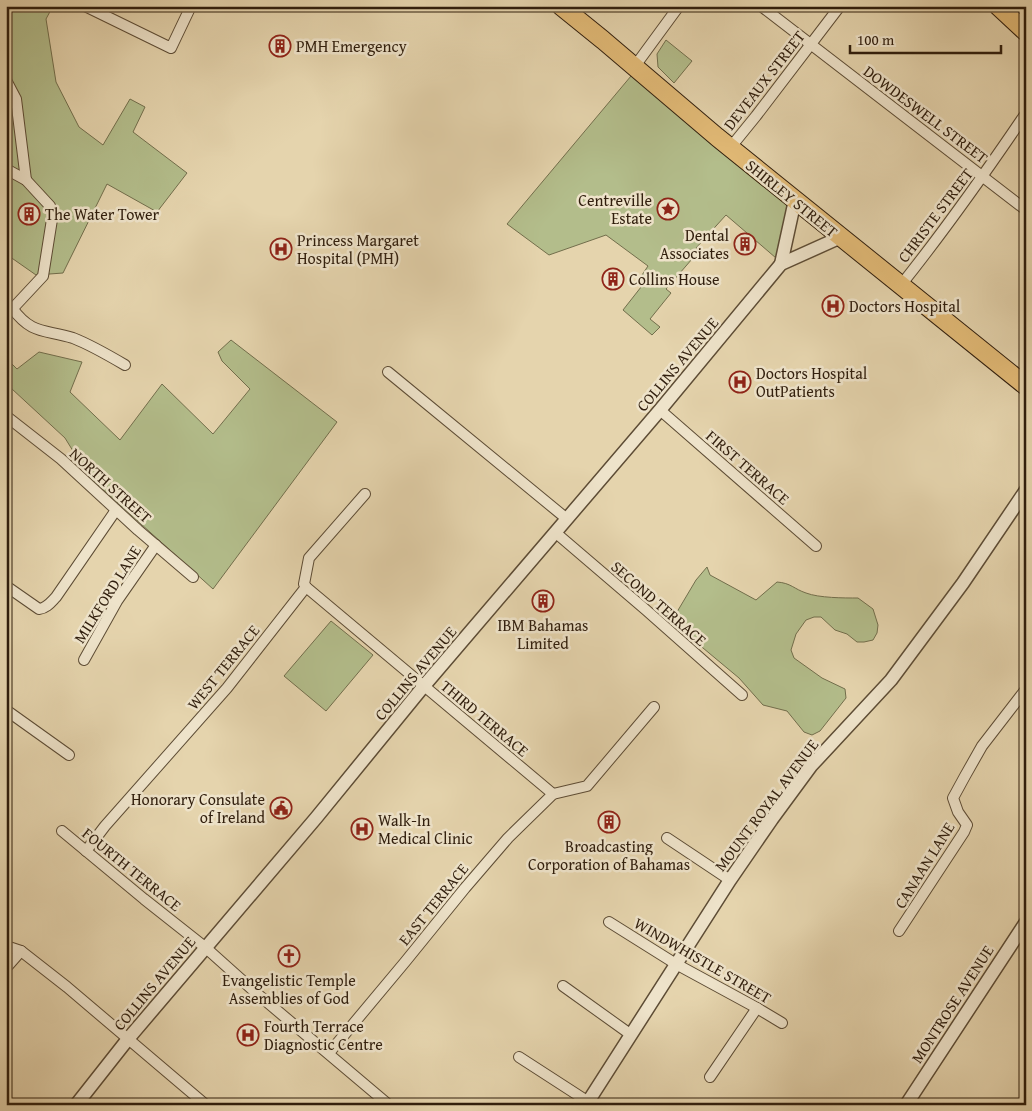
<svg xmlns="http://www.w3.org/2000/svg" width="1032" height="1111" font-family="'Gentium Book Plus',serif">
<rect width="100%" height="100%" fill="#e5d4ad"/>
<filter id="stains"><feTurbulence type="fractalNoise" baseFrequency=".004" numOctaves="4"/><feColorMatrix values="0 0 0 0 .2 0 0 0 0 .09 0 0 0 0 .02 0 0 0 .5 -.17"/></filter>
<radialGradient id="worn" r=".72"><stop offset=".6" stop-color="#630" stop-opacity="0"/><stop offset="1" stop-color="#630" stop-opacity=".3"/></radialGradient>
<g fill="#b3bd8b" stroke="#726e4c">
<polygon points="6,6 53,6 46,19 56,82 79,127 103,145 130,99 145,107 133,132 187,173 157,212 107,184 63,273 36,275 6,254"/>
<polygon points="666,40 692,61 674,83 658,67 657,54"/>
<polygon points="631,76 790,202 776,258 726,215 696,248 699,251 666,289 671,293 650,319 660,327 652,335 623,310 645,282 640,278 648,266 606,235 549,255 507,224"/>
<polygon points="231,340 337,422 213,589 89,477 65,438 12,389 6,380 6,358 17,369 39,352 82,362 70,392 120,440 162,384 213,434 250,389 222,361 218,352"/>
<path d="M707 567 710 575 756 600 777 582C791 583 794 589 806 593 819 598 844 598 858 598L873 609 878 625 877 633 873 640 864 642H857L847 634 835 630 821 617H814L806 620 796 634 791 650 794 658 822 678 845 689 846 698 820 731 812 735 804 732 787 711 763 705 739 678 685 633 674 617 696 580Z"/>
<polygon points="331,621 373,655 326,711 284,676"/>
</g>
<g fill="none" stroke-linecap="round" stroke-linejoin="round">
<g stroke="#5d4c35" stroke-width="12">
<g id="minor">
<polyline points="85,6 171,48 191,6"/>
<polyline points="761,6 1026,210"/>
<polyline points="635,66 679,6"/>
<polyline points="6,80 16,99 26,180"/>
<polyline points="730,148 756,116 840,6"/>
<polyline points="6,169 26,180 50,206 53,213 43,276 15,306 6,310"/>
<path d="M901 285C945 230 986 172 1026 113"/>
<path d="M12 308C32 335 44 329 73 338 91 345 108 355 125 365"/>
<polyline points="388,372 567,519"/>
<polyline points="660,410 816,546"/>
<polyline points="6,416 61,459 138,530 193,577"/>
<polyline points="556,533 646,610 742,695"/>
<path d="M6 586 39 609C47 608 51 602 56 597L116 510"/>
<polyline points="306,587 553,794"/>
<polyline points="84,660 117,601 156,545"/>
<polyline points="6,710 69,755"/>
<polyline points="62,831 144,899 206,948 254,991 389,1105"/>
<polyline points="667,838 730,880"/>
<polyline points="86,851 105,826 227,688 306,587 304,584 309,558 365,494"/>
<polyline points="609,922 676,964 757,1008 782,1023"/>
<polyline points="899,931 964,832 967,825 958,812 953,798 965,776 982,746 1026,689"/>
<polyline points="6,946 21,951 67,987 206,1105"/>
<polyline points="6,968 21,951"/>
<polyline points="563,986 630,1034"/>
<polyline points="329,1053 405,962 465,888 508,838 553,794 587,786 654,707"/>
<polyline points="519,1057 587,1101"/>
<polyline points="710,1077 757,1008"/>
</g>
</g>
<g stroke="#5d4c35" stroke-width="15">
<g id="tertiary">
<polyline points="781,264 795,200"/>
<polyline points="76,1105 128,1039 316,818 423,687 660,410 781,264 841,237"/>
<polyline points="586,1105 730,880 772,819 811,766 891,680 963,583 1026,490"/>
<polyline points="906,1105 1026,922"/>
</g>
</g>
<g stroke="#301e0d" stroke-width="20">
<g id="trunk">
<polyline points="561,6 603,40 717,137 1026,386"/>
<polyline points="998,6 1026,32"/>
</g>
</g>
<use href="#minor" stroke="#eee3ca" stroke-width="10"/>
<use href="#tertiary" stroke="#eee3ca" stroke-width="12"/>
<use href="#trunk" stroke="#e2ba76" stroke-width="18"/>
</g>
<defs>
<g id="building-ring" transform="scale(1.125)"><circle r="9.5" fill="#eee3ca" stroke="#8f2418" stroke-width="1.5"/><path d="M-4-6H4V6H1V3H-1V6H-4ZM-2.5-4.3h1.7v1.8h-1.7ZM.8-4.3h1.7v1.8H.8ZM-2.5-1h1.7V.8h-1.7ZM.8-1h1.7V.8H.8Z" fill="#8f2418"/></g>
<g id="sight-ring" transform="scale(1.125)"><circle r="9.5" fill="#eee3ca" stroke="#8f2418" stroke-width="1.5"/><path d="M0-6L1.8-2.2L6-1.7L2.9 1.2L3.7 5.4L0 3.3L-3.7 5.4L-2.9 1.2L-6-1.7L-1.8-2.2Z" fill="#8f2418"/></g>
<g id="hospital-ring" transform="scale(1.125)"><circle r="9.5" fill="#eee3ca" stroke="#8f2418" stroke-width="1.5"/><path d="M-5-5h3v3.5h4V-5h3V5h-3V1.5h-4V5h-3Z" fill="#8f2418"/></g>
<g id="civic-ring" transform="scale(1.125)"><circle r="9.5" fill="#eee3ca" stroke="#8f2418" stroke-width="1.5"/><path d="M-.6-6.5H3V-4.5H.6V-3L4-1V1h2V6H-6V1h2V-1L-.6-3ZM-1.2 2.5V6h2.4V2.5Z" fill="#8f2418"/></g>
<g id="church-ring" transform="scale(1.125)"><circle r="9.5" fill="#eee3ca" stroke="#8f2418" stroke-width="1.5"/><path d="M-1.2-6h2.4v3.5h3.3v2.4h-3.3V6h-2.4V-.1h-3.3v-2.4h3.3Z" fill="#8f2418"/></g>
</defs>
<g fill-rule="evenodd">
<use href="#building-ring" x="280" y="46"/>
<use href="#sight-ring" x="668" y="209"/>
<use href="#building-ring" x="29" y="214"/>
<use href="#building-ring" x="745" y="244"/>
<use href="#hospital-ring" x="281" y="249"/>
<use href="#building-ring" x="613" y="279"/>
<use href="#hospital-ring" x="833" y="306"/>
<use href="#hospital-ring" x="740" y="382"/>
<use href="#building-ring" x="543" y="601"/>
<use href="#civic-ring" x="281" y="808"/>
<use href="#building-ring" x="609" y="822"/>
<use href="#hospital-ring" x="362" y="829"/>
<use href="#church-ring" x="289" y="956"/>
<use href="#hospital-ring" x="248" y="1035"/>
</g>
<g text-anchor="middle" dominant-baseline="central" stroke-width="5" stroke-linejoin="round" paint-order="stroke">
<g font-size="16" fill="#301e0d" stroke="#eee3ca" text-anchor="start">
<text x="296" y="46">PMH Emergency</text>
<text x="652" y="200" text-anchor="end">Centreville<tspan x="652" dy="18">Estate</tspan></text>
<text x="45" y="214">The Water Tower</text>
<text x="729" y="235" text-anchor="end">Dental<tspan x="729" dy="18">Associates</tspan></text>
<text x="297" y="240">Princess Margaret<tspan x="297" dy="18">Hospital (PMH)</tspan></text>
<text x="629" y="279">Collins House</text>
<text x="849" y="306">Doctors Hospital</text>
<text x="756" y="373">Doctors Hospital<tspan x="756" dy="18">OutPatients</tspan></text>
<text x="543" y="625" text-anchor="middle">IBM Bahamas<tspan x="543" dy="18">Limited</tspan></text>
<text x="265" y="799" text-anchor="end">Honorary Consulate<tspan x="265" dy="18">of Ireland</tspan></text>
<text x="378" y="820">Walk-In<tspan x="378" dy="18">Medical Clinic</tspan></text>
<text x="609" y="846" text-anchor="middle">Broadcasting<tspan x="609" dy="18">Corporation of Bahamas</tspan></text>
<text x="289" y="980" text-anchor="middle">Evangelistic Temple<tspan x="289" dy="18">Assemblies of God</tspan></text>
<text x="264" y="1026">Fourth Terrace<tspan x="264" dy="18">Diagnostic Centre</tspan></text>
</g>
<g font-size="16" fill="#301e0d" stroke="#eee3ca">
<text transform="translate(764 80) rotate(-52)">DEVEAUX STREET</text>
<text transform="translate(926 114) rotate(37)">DOWDESWELL STREET</text>
<text transform="translate(792 198) rotate(39)">SHIRLEY STREET</text>
<text transform="translate(935 215) rotate(-53)">CHRISTE STREET</text>
<text transform="translate(677 364) rotate(-50)">COLLINS AVENUE</text>
<text transform="translate(748 467) rotate(41)">FIRST TERRACE</text>
<text transform="translate(111 485) rotate(42)">NORTH STREET</text>
<text transform="translate(107 594) rotate(-58)">MILKFORD LANE</text>
<text transform="translate(659 603) rotate(41)">SECOND TERRACE</text>
<text transform="translate(223 667) rotate(-51)">WEST TERRACE</text>
<text transform="translate(415 673) rotate(-50)">COLLINS AVENUE</text>
<text transform="translate(485 718) rotate(40)">THIRD TERRACE</text>
<text transform="translate(766 805) rotate(-53)">MOUNT ROYAL AVENUE</text>
<text transform="translate(924 865) rotate(-58)">CANAAN LANE</text>
<text transform="translate(132 869) rotate(39)">FOURTH TERRACE</text>
<text transform="translate(433 904) rotate(-51)">EAST TERRACE</text>
<text transform="translate(703 960) rotate(30)">WINDWHISTLE STREET</text>
<text transform="translate(154 983) rotate(-50)">COLLINS AVENUE</text>
<text transform="translate(952 1004) rotate(-57)">MONTROSE AVENUE</text>
</g>
</g>
<rect width="1032" height="1111" fill="none" stroke="#e5d4ad" stroke-width="25"/>
<rect x="8" y="8" width="1017" height="1096" fill="none" stroke="#301e0d" stroke-width="2.5"/>
<rect x="12" y="12" width="1007" height="1086" fill="none" stroke="#301e0d"/>
<path d="M850 45v8h151v-8" fill="none" stroke="#301e0d" stroke-width="2.5"/>
<text x="857" y="45" font-size="15" fill="#301e0d" stroke="#eee3ca" stroke-width="4" paint-order="stroke">100 m</text>
<rect width="100%" height="100%" filter="url(#stains)"/>
<rect width="100%" height="100%" fill="url(#worn)"/>
</svg>
